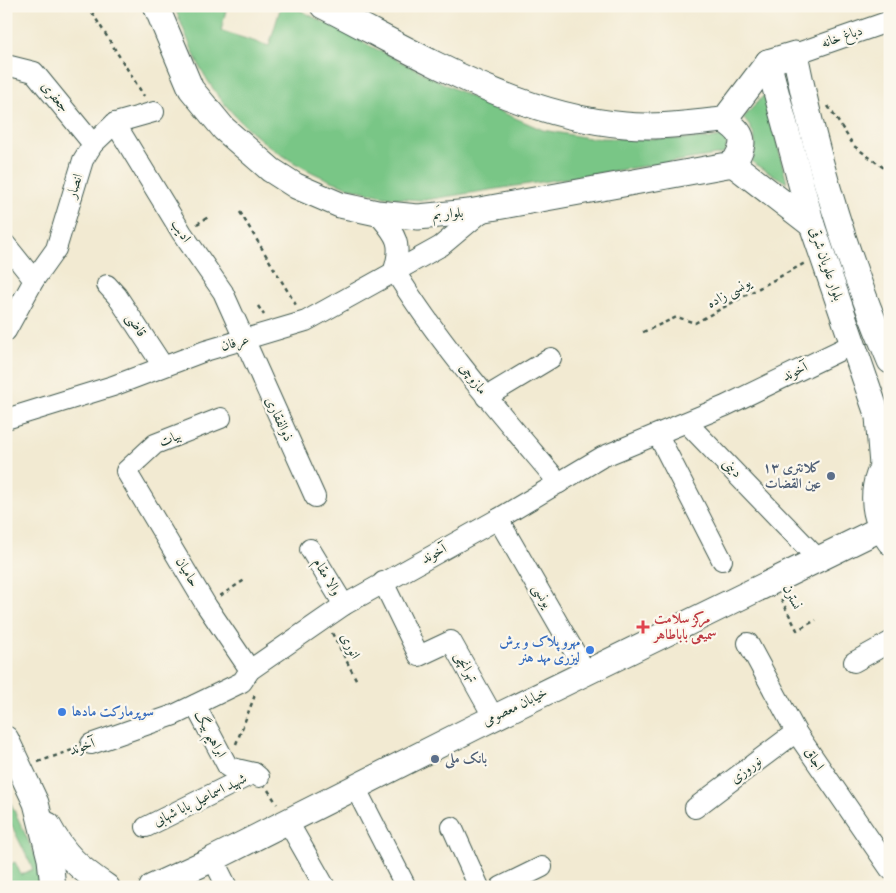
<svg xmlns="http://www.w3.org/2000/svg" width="896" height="893" font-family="'IM FELL English',Amiri,serif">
<rect width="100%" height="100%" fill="#fbf7ec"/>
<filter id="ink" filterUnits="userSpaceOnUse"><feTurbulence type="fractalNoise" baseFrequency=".02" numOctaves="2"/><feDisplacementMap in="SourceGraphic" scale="10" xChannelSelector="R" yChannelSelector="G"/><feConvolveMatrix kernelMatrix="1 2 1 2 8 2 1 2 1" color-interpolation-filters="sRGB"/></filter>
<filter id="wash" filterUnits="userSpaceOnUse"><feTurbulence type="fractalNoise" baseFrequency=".0096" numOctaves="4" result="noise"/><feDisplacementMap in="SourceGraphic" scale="20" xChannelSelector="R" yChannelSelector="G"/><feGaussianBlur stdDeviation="1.12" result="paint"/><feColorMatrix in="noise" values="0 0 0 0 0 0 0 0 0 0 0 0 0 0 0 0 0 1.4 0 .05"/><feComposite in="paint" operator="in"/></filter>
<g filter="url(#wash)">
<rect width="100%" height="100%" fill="#f2ead2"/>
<g fill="#79c686" stroke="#4c825d">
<path d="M174 6H227L221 31 269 46 281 6H292L490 107 543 130 589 138 708 139 722 137 727 141 726 150 723 154 425 200C337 199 244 148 201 69 191 49 183 27 174 6Z"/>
<path d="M765 94 787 183 752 162C758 144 756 132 743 118Z"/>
<polygon points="6,793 48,883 48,887 6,887 6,866 15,862 21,875 33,869 9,820 6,821"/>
</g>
</g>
<g filter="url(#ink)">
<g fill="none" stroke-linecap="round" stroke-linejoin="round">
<g stroke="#3f574c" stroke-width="22">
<g id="minor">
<polyline points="795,54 890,21"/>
<polyline points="6,68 10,66 34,72 93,144"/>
<polyline points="115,123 182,233 223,292 315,497"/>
<path d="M377 213C395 235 403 241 394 270"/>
<polyline points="6,245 34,280"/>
<path d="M394 270C441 346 501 414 559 483"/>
<polyline points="107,285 117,296 163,366"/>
<polyline points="6,331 34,280 56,249 83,160 93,144 115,123 154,112"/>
<polyline points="486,397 551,358"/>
<polyline points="221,418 155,444 126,471 206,605 250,670"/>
<polyline points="6,419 113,386 205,351 306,321 441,246 484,210"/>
<polyline points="687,423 817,558"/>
<polyline points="658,435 722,560"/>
<polyline points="498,519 586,672"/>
<polyline points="310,549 344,605"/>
<polyline points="383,582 419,656 451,641 494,718"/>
<polyline points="748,643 796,732 890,869"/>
<polyline points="854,662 890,642"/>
<polyline points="195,705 228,767 254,773 259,777"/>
<polyline points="91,744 174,715 242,682 250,670 344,605 498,519 602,457 725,406 853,344"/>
<polyline points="355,787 406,887"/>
<polyline points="695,808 796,732"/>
<polyline points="288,822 325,887"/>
<polyline points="146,827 254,773"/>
<polyline points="452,827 479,887"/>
<polyline points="213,859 227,887"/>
<polyline points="501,887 542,867"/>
</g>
</g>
<g stroke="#3f574c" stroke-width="27">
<g id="major">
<polyline points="156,6 191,89 224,129 271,170 296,186 340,205 377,213 418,217 469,212 733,164 812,225"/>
<path d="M323 6C420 55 516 116 625 125 658 128 691 123 724 120L768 62"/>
<polyline points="768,62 812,225 878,417 882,465"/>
<path d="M768 62 795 54C816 158 848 263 890 361"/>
<path d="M724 120C745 134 747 142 733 164"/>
<path d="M890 455C869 482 870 515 890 542"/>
<polyline points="6,739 36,803 50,859 53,887"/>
<path d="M48 825C64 855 79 868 107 887"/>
<polyline points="152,887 213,859 475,727 880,529"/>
</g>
</g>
<g stroke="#3f574c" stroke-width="2.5" stroke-dasharray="4 4" stroke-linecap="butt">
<polyline points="88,6 144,96"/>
<polyline points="828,106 854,146 884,168 890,178"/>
<polyline points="240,212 296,305"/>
<polyline points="197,224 210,216"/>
<polyline points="258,306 264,315"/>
<polyline points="643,332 677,317 695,323 805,263"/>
<polyline points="220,596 246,579"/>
<polyline points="781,599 797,630 816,620"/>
<polyline points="332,633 357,681"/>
<polyline points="236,744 255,695"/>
<polyline points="38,762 75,749"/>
<polyline points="268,790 277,804"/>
</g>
<use href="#minor" stroke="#fff" stroke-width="20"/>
<use href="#major" stroke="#fff" stroke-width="25"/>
</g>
</g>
<g fill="#5c6f8a" stroke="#fbf7ec" stroke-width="2">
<circle cx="831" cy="476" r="5"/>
<circle cx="435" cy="759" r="5"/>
</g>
<path fill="#e0444e" stroke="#fbf7ec" stroke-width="2" d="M640.5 619.5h5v5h5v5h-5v5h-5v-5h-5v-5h5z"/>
<g fill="#3f7fe0" stroke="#fbf7ec" stroke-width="2">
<circle cx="590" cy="650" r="5"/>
<circle cx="62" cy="712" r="5"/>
</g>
<g text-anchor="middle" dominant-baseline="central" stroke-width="4.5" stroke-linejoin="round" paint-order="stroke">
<g font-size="14" fill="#1f3d34" stroke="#fbf7ec">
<text transform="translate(842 37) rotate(-19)">دباغ خانه</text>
<text transform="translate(55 97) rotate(51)">جعفری</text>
<text transform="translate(75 186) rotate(-73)">انصار</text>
<text transform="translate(448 214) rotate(-5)">بلوار بَم</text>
<text transform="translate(181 231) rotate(57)">ادیب</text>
<text transform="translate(826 264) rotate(71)">بلوار علویان شرقی</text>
<text transform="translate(729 293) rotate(-29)">یونسی زاده</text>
<text transform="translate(136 325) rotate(57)">قاضی</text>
<text transform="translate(235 343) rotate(-15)">عرفان</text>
<text transform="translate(795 372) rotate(-26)">آخوند</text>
<text transform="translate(473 379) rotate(52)">مازوچی</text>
<text transform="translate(279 419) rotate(65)">ذوالفقاری</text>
<text transform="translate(170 439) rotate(-23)">بیات</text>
<text transform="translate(732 468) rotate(46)">دینی</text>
<text transform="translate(434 554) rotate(-28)">آخوند</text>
<text transform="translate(187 572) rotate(59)">حامیان</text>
<text transform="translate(327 577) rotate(59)">والا مقام</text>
<text transform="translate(542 596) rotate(60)">یونسی</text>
<text transform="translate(792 597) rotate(64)">نسترن</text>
<text transform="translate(350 646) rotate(62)">انوری</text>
<text transform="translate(466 667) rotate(61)">تهرانچی</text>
<text transform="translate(515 707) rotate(-26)">خیابان معصومی</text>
<text transform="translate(210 734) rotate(61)">ابراهیم بیگ</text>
<text transform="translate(82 747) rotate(-19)">آخوند</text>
<text transform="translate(814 759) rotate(56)">اجاق</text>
<text transform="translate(746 770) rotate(-37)">نوروزی</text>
<text transform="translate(200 800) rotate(-26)">شهید اسماعیل بابا شهابی</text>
</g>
<g font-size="14" font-weight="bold" fill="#4e5e75" stroke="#fbf7ec" text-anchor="end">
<text x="821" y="468">کلانتری ۱۳<tspan x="821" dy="16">عین القضات</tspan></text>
<text x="445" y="759" text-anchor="start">بانک ملی</text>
</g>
<g font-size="14" font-weight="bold" fill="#be3a42" stroke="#fbf7ec" text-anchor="start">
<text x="654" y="619">مرکز سلامت<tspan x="654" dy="16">سمیعی باباطاهر</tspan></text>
</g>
<g font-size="14" font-weight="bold" fill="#366cbe" stroke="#fbf7ec" text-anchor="end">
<text x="580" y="642">مهرو پلاک و برش<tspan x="580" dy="16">لیزری مهد هنر</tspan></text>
<text x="72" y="712" text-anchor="start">سوپرمارکت مادها</text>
</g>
</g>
<rect width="896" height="893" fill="none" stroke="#fbf7ec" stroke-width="25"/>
</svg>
